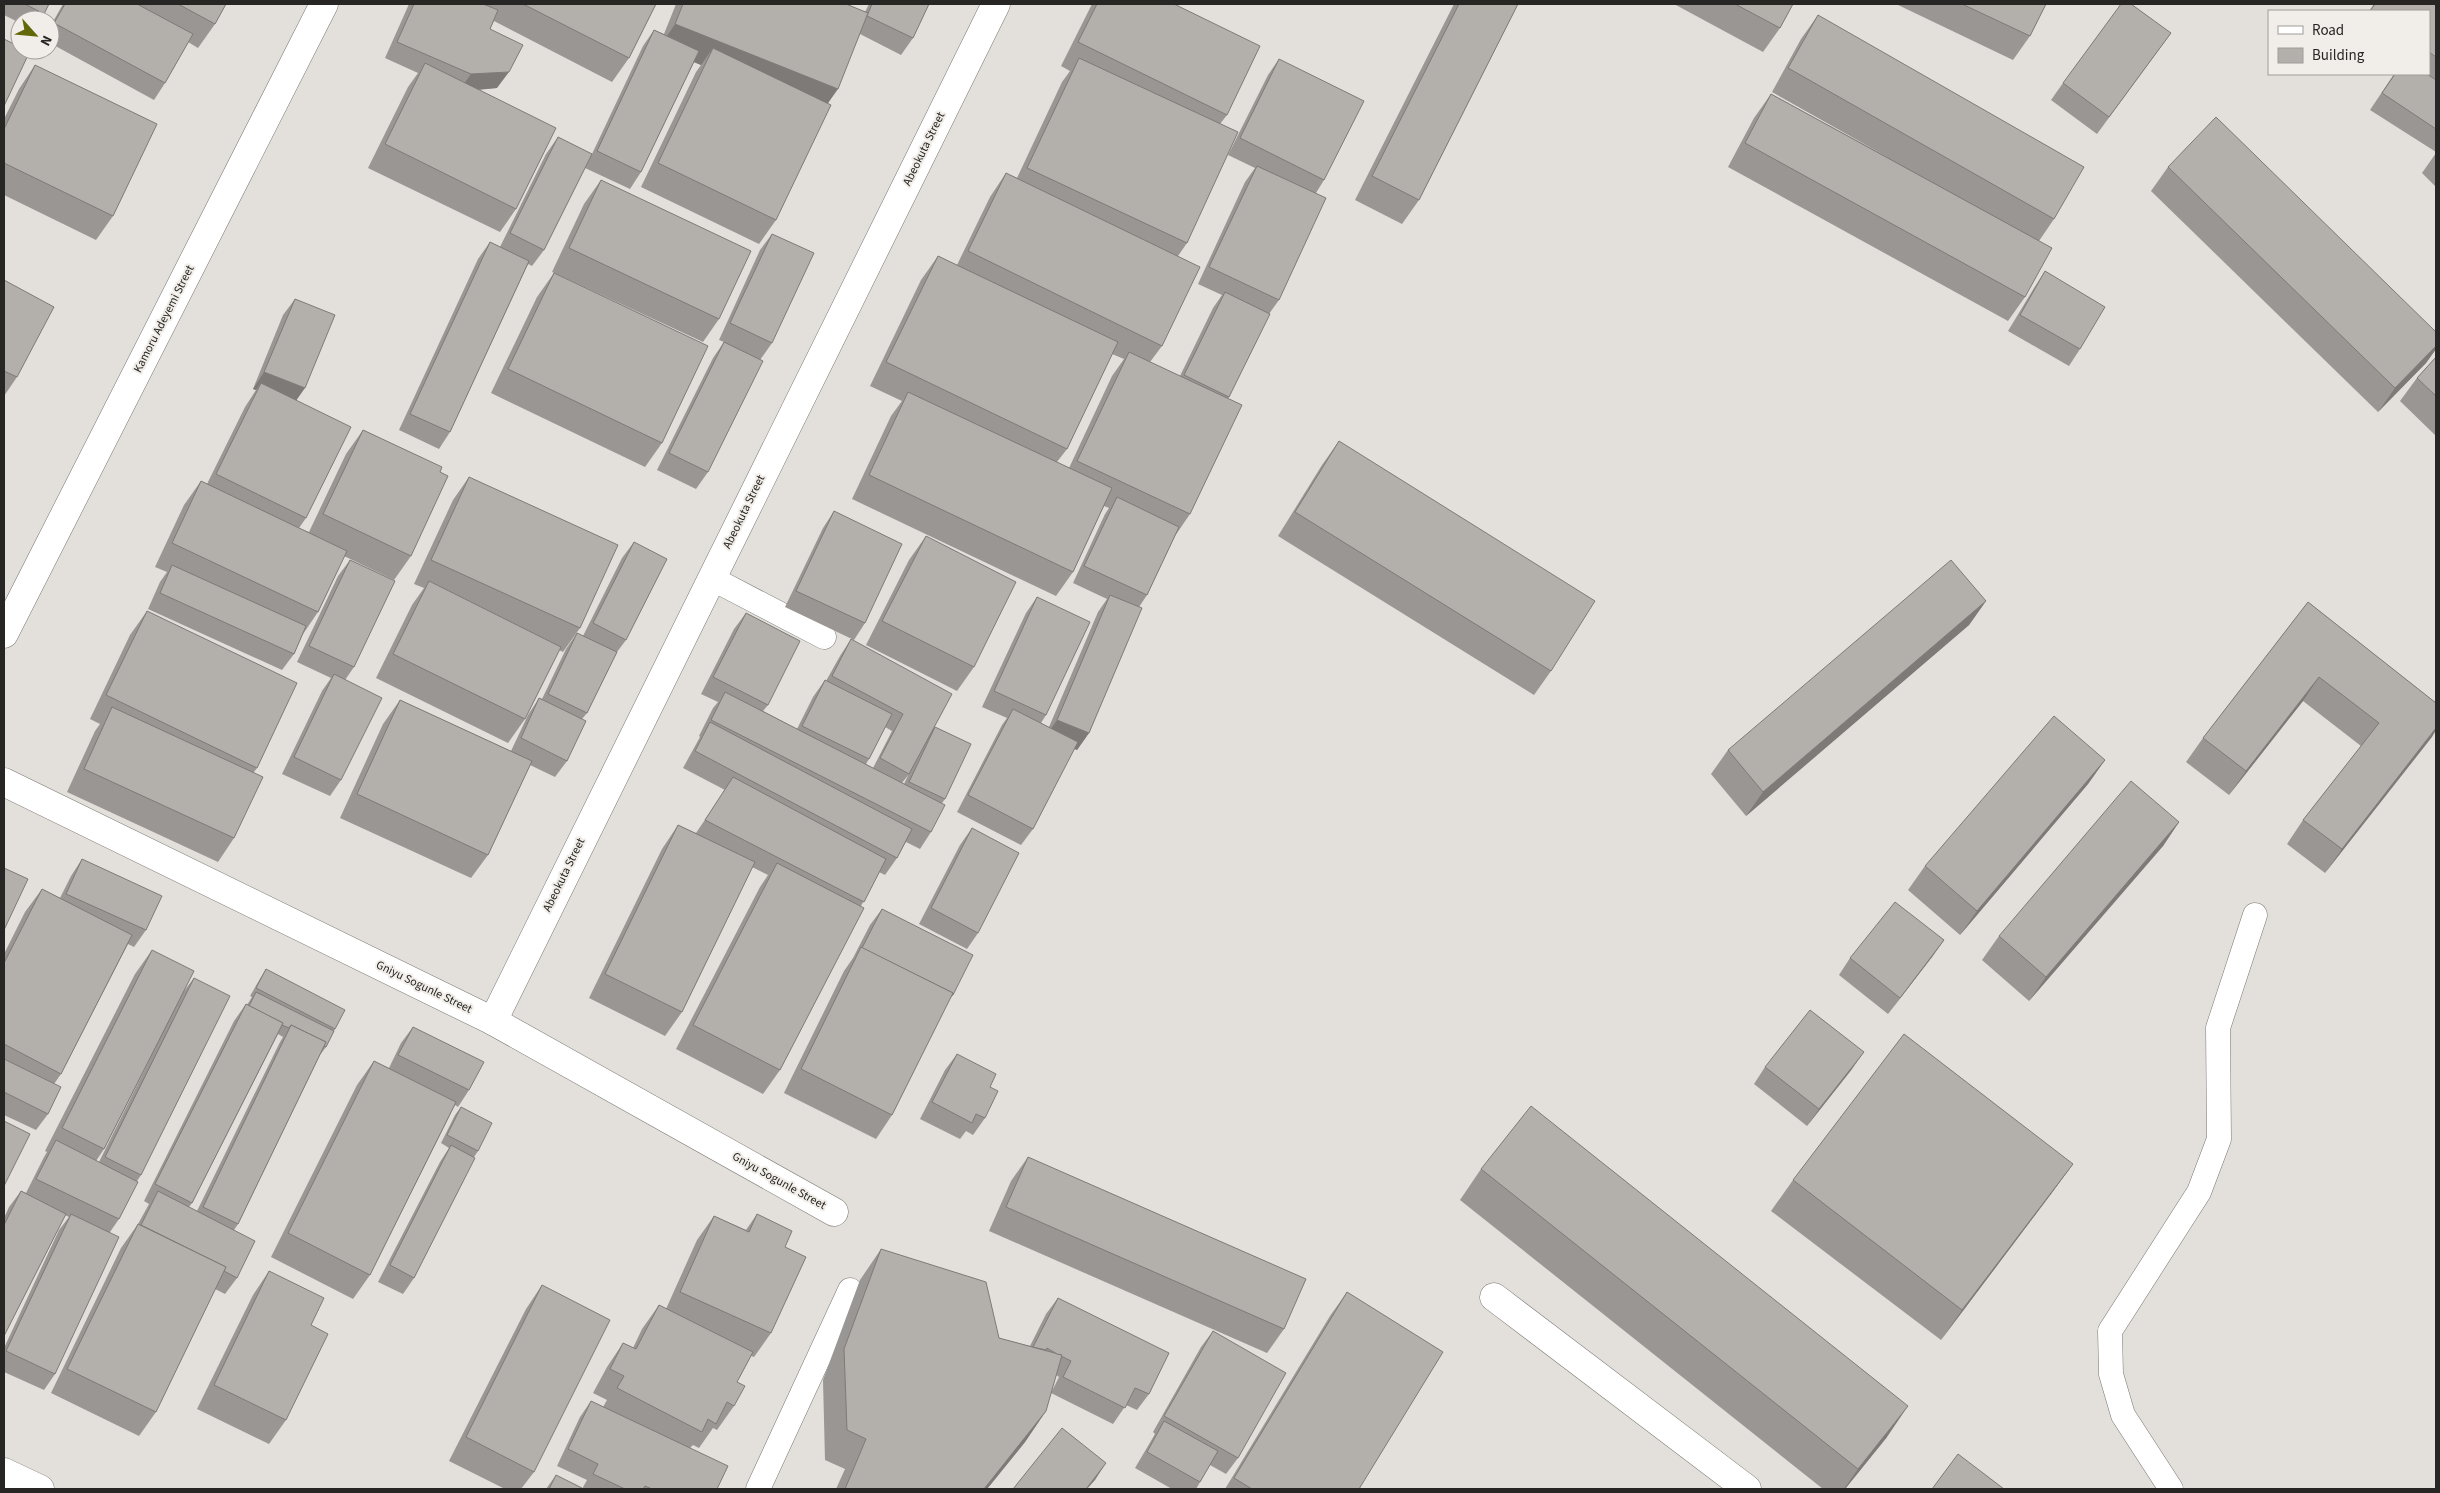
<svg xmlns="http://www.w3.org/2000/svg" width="2440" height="1493" font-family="'Source Sans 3',sans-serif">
<rect width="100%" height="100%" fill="#e3e0db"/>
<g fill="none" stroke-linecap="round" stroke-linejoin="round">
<g stroke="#7b7874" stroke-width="25">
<g id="lane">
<polyline points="711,578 824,637"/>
<polyline points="758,1489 850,1290"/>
<polyline points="2171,1489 2123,1415 2111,1374 2110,1331 2199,1192 2219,1139 2218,1028 2255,915"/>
</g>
</g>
<g stroke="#7b7874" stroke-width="29">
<g id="street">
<polyline points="4,634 324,4"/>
<polyline points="4,782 493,1021 834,1212"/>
<polyline points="493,1021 996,4"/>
<polyline points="1494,1297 1747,1489"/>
</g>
</g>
<g stroke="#7b7874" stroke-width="29">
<polyline id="secondary" points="4,1472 40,1489"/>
</g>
<use href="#lane" stroke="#fff" stroke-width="24"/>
<use href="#street" stroke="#fff" stroke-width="28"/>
<use href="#secondary" stroke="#fff" stroke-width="28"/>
</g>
<g fill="#9a9693" fill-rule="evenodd">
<polygon points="4,4 49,4 44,14 40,20 20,20 20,23 4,15"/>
<polygon points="63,4 226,4 215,24 198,48 188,42 165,83 154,100 50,43 50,27"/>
<polygon points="409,4 656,4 629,58 612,82 494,21 490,29 497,88 478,90 516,209 500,232 368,168 408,87 418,73 385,58"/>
<polygon points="676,4 846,4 865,12 869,4 929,4 913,38 901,55 860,34 828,103 776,220 759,244 641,187 696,72 701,65 694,62 641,172 630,189 585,168 544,250 532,266 528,264 450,432 439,449 399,430 478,259 490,242 500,247 546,154 558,137 592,154 643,46 654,30 664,34"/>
<path d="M1092 4H1174L1227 115 1220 124 1187 243 1178 256 1162 346 1150 362 1180 376 1213 308 1222 295 1198 284 1245 182 1255 168 1228 155 1268 75 1279 59 1324 180 1316 193 1279 300 1269 314 1228 399 1190 514 1175 536 1147 595 1139 607 1089 733 1077 750 1074 748 1033 829 1021 845 957 812 1002 725 1007 718 982 707 1026 613 1037 597 1046 715 1041 723 1049 727 1098 612 1107 599 1073 583 1105 514 1109 508 1104 506 1073 572 1056 596 852 499 891 416 902 401 870 386 921 280 938 256 957 265 990 197 1006 173 1017 178 1062 82 1070 71 1061 66ZM1112 354 1124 359 1112 376 1069 468 1057 462 1067 449Z"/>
<polygon points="1454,4 1518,4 1419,200 1402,224 1355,200"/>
<polygon points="1674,4 1793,4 1780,28 1763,52"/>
<polygon points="1896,4 2046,4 2030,36 2013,60"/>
<polygon points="2374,4 2436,4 2436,152 2370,110 2394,74 2429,74 2429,11 2369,11"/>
<polygon points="1818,15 2054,219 2039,241 2025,297 2008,321 1728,167 1754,118 1771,94 1889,158 1772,92 1801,39"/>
<polygon points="2171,33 2097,134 2051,100 2063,83"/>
<polygon points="35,65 113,216 96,240 4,195 4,119 19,89"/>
<polygon points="2436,153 2436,187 2422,173"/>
<polygon points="2168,167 2436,332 2436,349 2426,363 2378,412 2151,191"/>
<polygon points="601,180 719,319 703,342 552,272 584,204"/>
<polygon points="772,234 772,343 760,360 744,352 708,472 696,489 657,470 713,358 724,342 719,340 760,250"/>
<polygon points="2045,271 2080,349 2069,366 2008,331 2034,288"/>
<polygon points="554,273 662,443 645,467 491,393 537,297"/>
<polygon points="4,280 17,377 4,396"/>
<polygon points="295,299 297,400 306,518 299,528 309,532 346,454 363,430 440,472 411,556 394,580 344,556 318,612 303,634 294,654 282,670 148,609 160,582 167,572 155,567 184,505 201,481 207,484 245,407 256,390 253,389 283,315"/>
<polygon points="2436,357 2436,436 2400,401 2417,378"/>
<polygon points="1339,441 1551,671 1534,695 1278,536 1322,465"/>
<polygon points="469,477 580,628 563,652 559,650 525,719 508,743 376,678 412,605 424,588 414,584 453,500"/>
<polygon points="834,511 865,623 854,640 785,607 823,528"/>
<polygon points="926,536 974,667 957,691 866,645 909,560"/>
<polygon points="634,542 626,640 617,652 587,713 582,719 567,761 555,777 530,765 488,855 471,878 340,818 383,724 400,700 511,751 528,715 539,698 542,699 566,649 577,633 583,636 622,558"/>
<polygon points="350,560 354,667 345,680 341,780 330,796 282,774 322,691 331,678 297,662 338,576"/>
<polygon points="1986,601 1969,625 1746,816 1711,774 1728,750"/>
<polygon points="2308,602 2436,703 2436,730 2325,873 2287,844 2303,820 2361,746 2303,701 2229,795 2186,762 2203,738"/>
<polygon points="147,611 257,768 254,772 234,838 218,862 67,792 95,731 100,724 90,719 130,635"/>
<path d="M746 613 768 705 763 711 797 729 813 697 825 680 826 681 840 656 851 639 930 733 935 727 945 799 942 803 931 832 920 849 906 842 897 858 885 875 879 872 861 906 780 1070 763 1094 676 1049 760 887 768 875 752 867 682 1012 665 1036 589 998 662 849 678 825 696 833 725 790 683 768 700 737 699 736 713 708 718 702 701 694 734 629ZM885 727 892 731 873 768 866 764 869 759ZM913 765 904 784 902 783 909 774Z"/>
<polygon points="2105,760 2088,784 1960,935 1908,890 1925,866"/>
<polygon points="2179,822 2163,846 2029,1001 1982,960 1999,936"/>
<polygon points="972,828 978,933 967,949 919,924 960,845"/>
<polygon points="82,859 146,930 134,947 128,944 61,1074 54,1084 48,1114 36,1130 4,1115 4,954 25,912 42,889 60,898 71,876"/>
<polygon points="882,909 953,995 949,1000 892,1115 876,1139 784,1093 844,971 853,958 870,925"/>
<polygon points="1944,940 1932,957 1888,1014 1839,975 1850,958"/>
<path d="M152 950 184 991 194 978 141 1175 137 1181 119 1219 110 1232 55 1374 44 1390 4 1372V1348L59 1230 69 1217 65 1215 4 1336V1218L9 1207 21 1191 26 1193 44 1157 47 1152 45 1151 135 974ZM152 1055 99 1162 96 1161 104 1149Z"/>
<path d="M266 969 335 1029 326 1047 320 1055 238 1224 234 1230 237 1278 225 1294 215 1289 156 1412 139 1436 51 1393 121 1248 138 1224 149 1204 144 1201 234 1021 246 1004 247 1005 252 997 250 996 261 977ZM278 1034 283 1037 280 1042 197 1211 189 1207 192 1203Z"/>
<polygon points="413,1027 469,1090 458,1107 455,1105 370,1275 353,1299 271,1257 357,1085 374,1061 389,1068 401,1043"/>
<polygon points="957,1054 990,1087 985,1118 973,1135 966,1131 960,1139 920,1119 945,1070"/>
<polygon points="1765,1067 1852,1069 1807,1126 1754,1084"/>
<polygon points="461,1107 478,1151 474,1157 414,1278 403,1294 378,1282 440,1162 449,1148 441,1143 455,1115"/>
<polygon points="1028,1157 1284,1329 1267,1353 989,1231 1011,1181"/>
<polygon points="2073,1164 2051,1194 1941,1340 1771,1211 1793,1180"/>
<polygon points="1481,1169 1887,1437 1845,1489 1823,1489 1460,1200"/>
<polygon points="757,1214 785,1247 771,1333 754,1357 751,1356 737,1382 734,1406 717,1430 713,1428 699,1448 693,1445 690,1448 717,1489 582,1489 587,1480 557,1466 580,1417 591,1401 603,1407 607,1400 593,1393 607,1367 623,1343 633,1348 642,1329 659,1305 666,1309 697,1240 714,1216 746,1230"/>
<path d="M881 1249 999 1338 1030 1346 1046 1314 1058 1298 1149 1394 1137 1410 1126 1405 1113 1424 1051 1393 1046 1411 1025 1442 987 1489H836L845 1469 825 1460 823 1380 860 1280ZM1056 1375 1059 1377 1051 1393Z"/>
<polygon points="269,1271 311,1325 286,1420 269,1444 197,1409 253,1295"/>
<polygon points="542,1285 534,1472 521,1489 505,1489 449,1461 526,1309"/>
<polygon points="1347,1292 1359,1489 1225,1489 1330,1316"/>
<polygon points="1213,1331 1238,1458 1226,1474 1210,1465 1196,1489 1172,1489 1135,1468 1155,1434 1153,1432 1201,1347"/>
<polygon points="556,1475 581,1489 546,1489"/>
</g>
<g fill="#7d7a78">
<polygon points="675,24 838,89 821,113 713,48 701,65 659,48"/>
<polygon points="509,72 497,88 459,91 471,74"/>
<polygon points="2436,346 2436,349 2426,363 2378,412 2395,388"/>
<polygon points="264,372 305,388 293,405 261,383 256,390 253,389"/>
<polygon points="1986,601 1969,625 1746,816 1763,792"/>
<polygon points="2319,677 2303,701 2229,795 2246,771"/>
<polygon points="1057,720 1089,733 1077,750 1045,737"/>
<polygon points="2436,728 2436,730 2432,737 2325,873 2342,849"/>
<polygon points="2105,760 2088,784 1960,935 1977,911"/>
<polygon points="2179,822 2163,846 2029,1001 2046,977"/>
<polygon points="1944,940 1932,957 1888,1014 1900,998"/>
<polygon points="1864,1052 1852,1069 1807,1126 1819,1109"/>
<polygon points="2073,1164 2051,1194 1941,1340 1962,1310"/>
<polygon points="1908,1406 1887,1437 1845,1489 1844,1489 1858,1469"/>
<polygon points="1046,1411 1025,1442 987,1489 984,1489"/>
<polygon points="1106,1463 1095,1480 1087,1489 1086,1489"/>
</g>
<g fill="#b3afab" stroke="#7d7a78">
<polygon points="25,4 49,4 44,14"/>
<polygon points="65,4 137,4 193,34 165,83 54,23"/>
<polygon points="178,4 226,4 215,24"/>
<polygon points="414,4 483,4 498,10 490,29 523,45 509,72 471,74 397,42"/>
<polygon points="523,4 656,4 629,58"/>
<polygon points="683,4 846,4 868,13 838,89 675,24"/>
<polygon points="872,4 929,4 913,38 867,16"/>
<polygon points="1097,4 1174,4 1260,46 1227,115 1078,42"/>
<polygon points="1459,4 1518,4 1419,200 1372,176"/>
<polygon points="1735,4 1793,4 1780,28"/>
<polygon points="1962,4 2046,4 2030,36"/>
<polygon points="2121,4 2131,4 2171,33 2109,117 2063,83"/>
<polygon points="2375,4 2436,4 2436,57 2429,52 2429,11 2370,11"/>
<polygon points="1818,15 2084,167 2054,219 1788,68"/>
<polygon points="654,30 699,51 641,172 597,151"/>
<polygon points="4,39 20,47 20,50 27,50 30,51 4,106"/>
<polygon points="713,48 831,105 776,220 658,163"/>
<polygon points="1079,58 1238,132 1187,243 1027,168"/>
<polygon points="1279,59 1364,101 1324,180 1240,138"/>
<polygon points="425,63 556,128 516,209 385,144"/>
<polygon points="35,65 157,124 113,216 4,163 4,129"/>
<polygon points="2395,74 2427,74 2436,80 2436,129 2382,93"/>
<polygon points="1771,94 2052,248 2025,297 1745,143"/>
<polygon points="2216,117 2436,332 2436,346 2395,388 2168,167"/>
<polygon points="558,137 592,154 544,250 510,233"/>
<polygon points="1257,166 1326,198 1279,300 1209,267"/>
<polygon points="1006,173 1200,267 1162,346 968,251"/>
<polygon points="601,180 751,251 719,319 569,248"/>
<polygon points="772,234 814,253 772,343 730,323"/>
<polygon points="490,242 529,261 450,432 410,414"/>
<polygon points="938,256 1118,342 1067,449 886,362"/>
<polygon points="2045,271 2105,307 2080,349 2020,315"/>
<polygon points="554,273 708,346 662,443 508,369"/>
<polygon points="4,280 54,307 17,377 4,371"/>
<polygon points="1225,292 1270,314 1229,397 1184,375"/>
<polygon points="295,299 335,315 305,388 264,372"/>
<polygon points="724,342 763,361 708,472 669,453"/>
<polygon points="1129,352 1242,405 1190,514 1077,461"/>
<polygon points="2436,357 2436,396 2417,378"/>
<polygon points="261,383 351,427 306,518 216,474"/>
<polygon points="908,392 1112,488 1073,572 869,475"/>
<polygon points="363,430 442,467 440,472 448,476 411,556 323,514"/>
<polygon points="1339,441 1595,601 1551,671 1295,512"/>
<polygon points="469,477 618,545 580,628 431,560"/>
<polygon points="201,481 347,551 318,612 172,543"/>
<polygon points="1117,497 1179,527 1147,595 1084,566"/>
<polygon points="834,511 902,544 865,623 796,591"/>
<polygon points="926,536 1016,582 974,667 882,621"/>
<polygon points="634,542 667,559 626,640 593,623"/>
<polygon points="350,560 395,581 354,667 309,646"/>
<polygon points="1951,560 1986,601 1763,792 1728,750"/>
<polygon points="172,565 306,626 294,654 160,593"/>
<polygon points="429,581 561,647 525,719 393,654"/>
<polygon points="1110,595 1142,608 1089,733 1057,720"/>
<polygon points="1037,597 1090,622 1046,715 994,691"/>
<polygon points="2308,602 2436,703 2436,728 2342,849 2303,820 2379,723 2319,677 2246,771 2203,738"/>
<polygon points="147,611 297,683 257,768 106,695"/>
<polygon points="746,613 800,641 768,705 713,677"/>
<polygon points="577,633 617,652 587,713 548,694"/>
<polygon points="851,639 952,694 909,774 880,758 903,714 832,676"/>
<polygon points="334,674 382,698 341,780 294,757"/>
<polygon points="825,680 892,714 869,759 802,726"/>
<polygon points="725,692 945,805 931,832 711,720"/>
<polygon points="539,698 586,721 567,761 521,738"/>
<polygon points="400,700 532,761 488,855 357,794"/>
<polygon points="112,707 263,777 234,838 84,769"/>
<polygon points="1013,709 1078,742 1033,829 968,795"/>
<polygon points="2054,716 2105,760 1977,911 1925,866"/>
<polygon points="710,722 912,829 897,858 695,751"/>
<polygon points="935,727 971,744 945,799 909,782"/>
<polygon points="733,777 886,859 864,902 705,820"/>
<polygon points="2131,781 2179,822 2046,977 1999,936"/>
<polygon points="678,825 755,862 682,1012 605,974"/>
<polygon points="972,828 1019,853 978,933 931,908"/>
<polygon points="82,859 162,896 146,930 66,894"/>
<polygon points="777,863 864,908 780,1070 693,1025"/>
<polygon points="4,868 28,879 4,930"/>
<polygon points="42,889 132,935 61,1074 4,1044 4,963"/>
<polygon points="1895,902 1944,940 1900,998 1850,958"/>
<polygon points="882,909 973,955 953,995 952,995 953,993 862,948"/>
<polygon points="861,947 953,993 892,1115 801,1069"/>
<polygon points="152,950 194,971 104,1149 62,1128"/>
<polygon points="266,969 345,1010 335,1029 256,988"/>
<polygon points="194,978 230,996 141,1175 105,1157"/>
<polygon points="256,992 334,1031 326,1047 324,1046 326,1042 291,1025 289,1028 282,1025 283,1023 249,1006"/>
<polygon points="246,1004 283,1023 192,1203 155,1184"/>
<polygon points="1810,1010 1864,1052 1819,1109 1765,1067"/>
<polygon points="291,1025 326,1042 238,1224 203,1207"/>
<polygon points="413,1027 484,1062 469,1090 398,1055"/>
<polygon points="1904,1034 2073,1164 1962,1310 1793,1180"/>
<polygon points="957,1054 996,1074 990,1087 998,1091 985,1118 976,1114 972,1123 932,1102"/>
<polygon points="4,1059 61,1087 48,1114 4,1092"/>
<polygon points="374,1061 456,1102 370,1275 288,1233"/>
<polygon points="1531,1106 1908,1406 1858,1469 1481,1169"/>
<polygon points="461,1107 492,1123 478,1151 447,1135"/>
<polygon points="4,1121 30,1134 4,1186"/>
<polygon points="56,1140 138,1182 119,1219 36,1179"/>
<polygon points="451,1145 475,1158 414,1278 390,1265"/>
<polygon points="1028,1157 1306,1279 1284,1329 1006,1207"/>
<polygon points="21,1191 66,1214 4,1336 4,1225"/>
<polygon points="158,1191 255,1241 237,1278 224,1271 226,1267 141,1225"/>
<polygon points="71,1214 119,1237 55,1374 6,1351"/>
<polygon points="757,1214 792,1231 785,1247 806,1257 771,1333 680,1292 714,1216 749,1232"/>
<polygon points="138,1224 226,1267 156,1412 67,1369"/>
<polygon points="881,1249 986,1282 999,1338 1062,1355 1046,1411 984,1489 845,1489 866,1439 847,1430 844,1349"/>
<polygon points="269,1271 324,1298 311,1325 328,1334 286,1420 214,1385"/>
<polygon points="542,1285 610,1320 534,1472 466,1437"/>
<polygon points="1347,1292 1443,1352 1359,1489 1252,1489 1234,1478"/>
<polygon points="1058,1298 1169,1353 1149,1394 1135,1388 1125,1408 1063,1377 1071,1361 1061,1356 1062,1355 1057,1354 1047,1348 1046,1350 1033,1347"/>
<polygon points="659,1305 753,1352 737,1382 745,1386 734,1406 727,1402 716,1424 708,1419 702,1432 617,1388 624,1376 610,1369 623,1343 636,1349"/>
<polygon points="1213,1331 1286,1373 1238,1458 1164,1416"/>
<polygon points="591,1401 728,1466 717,1489 652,1489 645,1486 643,1489 625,1489 593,1474 598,1464 568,1449"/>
<polygon points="1164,1421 1218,1451 1200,1482 1147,1452"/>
<polygon points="1062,1428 1106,1463 1086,1489 1013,1489"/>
<polygon points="1958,1454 2004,1489 1932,1489"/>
<polygon points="556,1475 582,1488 581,1489 549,1489"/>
</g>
<g text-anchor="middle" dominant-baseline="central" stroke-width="4" stroke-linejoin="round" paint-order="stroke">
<g font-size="12" fill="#272624" stroke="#f1ede8">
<text transform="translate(924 149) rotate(-64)">Abeokuta Street</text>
<text transform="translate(164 319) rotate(-63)">Kamoru Adeyemi Street</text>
<text transform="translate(744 512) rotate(-64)">Abeokuta Street</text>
<text transform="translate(564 875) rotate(-64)">Abeokuta Street</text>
<text transform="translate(424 987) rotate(26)">Gniyu Sogunle Street</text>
<text transform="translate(779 1181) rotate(29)">Gniyu Sogunle Street</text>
</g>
</g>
<rect width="2440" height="1493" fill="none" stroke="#272624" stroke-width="10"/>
<rect x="2268" y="10" width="162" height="65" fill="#f1ede8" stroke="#a09d9a"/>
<rect x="2278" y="26" width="25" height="8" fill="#ffffff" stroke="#a09d9a"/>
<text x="2312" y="35" font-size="15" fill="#272624">Road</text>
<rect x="2278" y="48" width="25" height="15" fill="#b3afab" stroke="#a09d9a"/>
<text x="2312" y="60" font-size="15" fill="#272624">Building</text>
<g transform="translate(35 35) rotate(117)"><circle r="24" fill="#f1ede8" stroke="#a09d9a"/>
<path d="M0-4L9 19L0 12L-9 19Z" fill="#62680a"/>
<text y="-8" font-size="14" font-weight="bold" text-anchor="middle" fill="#272624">N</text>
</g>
</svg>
